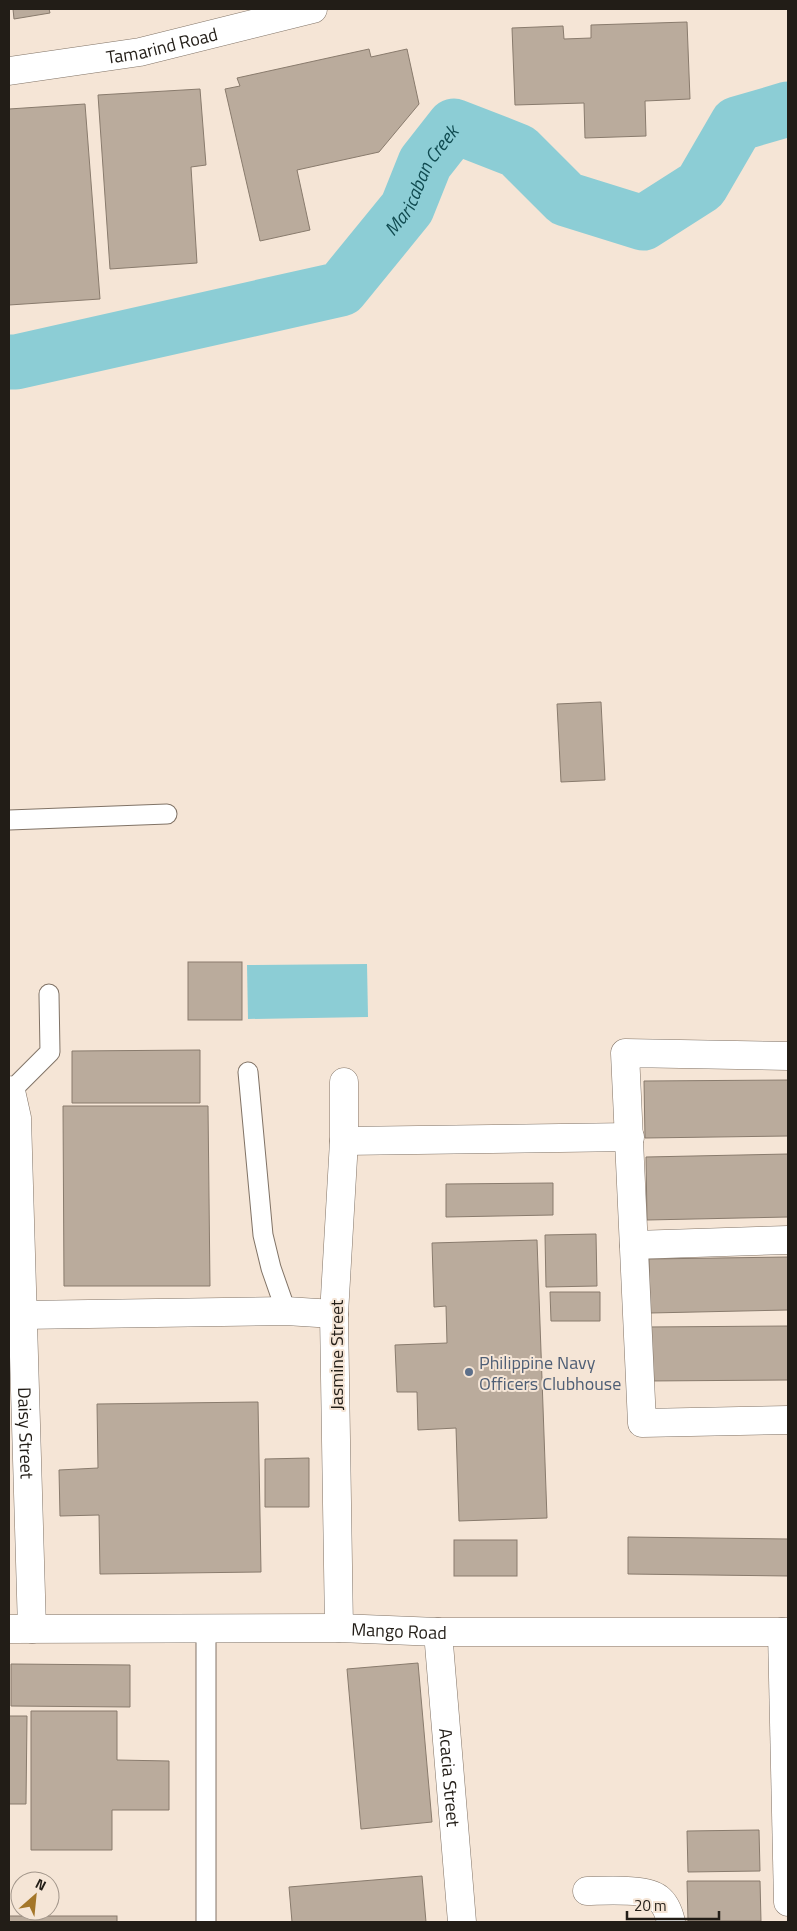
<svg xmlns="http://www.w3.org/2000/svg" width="797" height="1931" font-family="'Titillium Web',sans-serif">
<rect width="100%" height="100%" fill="#f5e5d6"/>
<polygon fill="#8ccdd5" points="367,964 368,1017 248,1019 247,965"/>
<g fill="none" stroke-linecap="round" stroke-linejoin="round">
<path stroke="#8ccdd5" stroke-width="55" id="s1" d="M9 362H16L341 289 407 208 425 163 454 126 518 151 566 199 643 223 701 186 737 124 788 109"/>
</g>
<g fill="#baab9c" stroke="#897b6d">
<polygon points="13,9 49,9 50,13 14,19"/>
<polygon points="687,22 690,99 645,101 646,136 585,138 584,103 515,105 512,28 563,26 564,39 591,38 591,25"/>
<polygon points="369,49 371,57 407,49 419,104 379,152 297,170 310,230 260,241 225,89 240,86 237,78"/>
<polygon points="200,89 206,165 191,167 197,263 110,269 98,95"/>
<polygon points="85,104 100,299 9,305 9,109"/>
<polygon points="601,702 605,780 561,782 557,704"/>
<rect x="188" y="962" width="54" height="58"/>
<polygon points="200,1050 200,1103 72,1103 72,1051"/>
<polygon points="788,1080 788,1136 645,1138 644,1081"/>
<polygon points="63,1106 208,1106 210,1286 64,1286"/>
<polygon points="788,1154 788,1217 647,1220 646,1157"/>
<polygon points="553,1183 553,1215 446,1217 446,1184"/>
<polygon points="596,1234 597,1286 546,1287 545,1235"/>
<polygon points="537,1240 547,1518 459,1521 456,1428 418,1430 417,1392 397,1392 395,1345 447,1343 446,1306 434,1307 432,1243"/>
<polygon points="788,1257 788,1310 650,1313 649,1259"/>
<polygon points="550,1292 600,1292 600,1321 551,1321"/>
<polygon points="788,1326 788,1380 647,1381 646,1327"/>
<polygon points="258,1402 261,1572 100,1574 99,1515 60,1516 59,1470 98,1468 97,1404"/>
<polygon points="309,1458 309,1507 265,1507 265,1459"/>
<polygon points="628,1537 788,1539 788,1576 628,1574"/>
<rect x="454" y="1540" width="63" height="36"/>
<polygon points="418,1663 432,1822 361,1829 347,1669"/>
<polygon points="11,1664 130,1665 130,1707 11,1706"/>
<polygon points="31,1711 117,1711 117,1760 169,1761 169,1810 112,1810 112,1850 31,1850"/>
<polygon points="9,1716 27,1716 26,1804 9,1804"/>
<polygon points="759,1830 760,1871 688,1872 687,1831"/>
<polygon points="422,1876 426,1922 292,1922 289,1887"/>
<polygon points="687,1881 760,1881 761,1921 688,1921"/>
<rect x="9" y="1916" width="108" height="6"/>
</g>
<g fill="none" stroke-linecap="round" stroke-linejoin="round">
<g stroke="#817366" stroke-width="21">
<g id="lane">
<polyline points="9,820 167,814"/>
<polyline points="248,1072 263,1235 271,1268 286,1311"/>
<polyline points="11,1091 50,1052 49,994"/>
<polyline points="206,1630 206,1922"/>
</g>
</g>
<g stroke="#817366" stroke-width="29">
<g id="street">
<path id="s2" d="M9 71 140 52 313 9"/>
<polyline points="788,1056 625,1053 642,1423 788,1420"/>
<path id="s3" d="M9 1090 11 1091 17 1118 32 1629"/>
<polyline points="344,1141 630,1137"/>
<polyline points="634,1245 788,1240"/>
<polyline points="22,1315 286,1311 334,1314"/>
<polyline points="339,1628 334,1314 344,1141 344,1082"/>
<path id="s4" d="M9 1629 339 1628 438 1632H788"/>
<path id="s5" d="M438 1632 462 1922"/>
<polyline points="782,1632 788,1902"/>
<path d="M587 1891C603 1891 647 1888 658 1898 666 1904 669 1913 671 1922"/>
</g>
</g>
<use href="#lane" stroke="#fff" stroke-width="19"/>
<use href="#street" stroke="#fff" stroke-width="28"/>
</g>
<circle fill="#5c6f8a" stroke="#f5e5d6" stroke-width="2" cx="469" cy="1372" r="5"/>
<g text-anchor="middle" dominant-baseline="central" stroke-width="4" stroke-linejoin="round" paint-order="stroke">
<g font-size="18" fill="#221d17" stroke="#f5e5d6">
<text stroke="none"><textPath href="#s2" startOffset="155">Tamarind Road</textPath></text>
<text transform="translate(336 1355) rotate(-90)">Jasmine Street</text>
<text stroke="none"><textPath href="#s3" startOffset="345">Daisy Street</textPath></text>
<text stroke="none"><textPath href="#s4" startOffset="390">Mango Road</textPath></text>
<text stroke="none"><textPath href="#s5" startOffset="146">Acacia Street</textPath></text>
</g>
<g font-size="18" fill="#4e5e75" stroke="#f5e5d6" text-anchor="start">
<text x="479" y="1362">Philippine Navy<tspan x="479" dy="21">Officers Clubhouse</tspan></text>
</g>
<g font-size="19" font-style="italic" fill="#104b51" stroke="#f5e5d6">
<text stroke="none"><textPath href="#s1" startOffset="476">Maricaban Creek</textPath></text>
</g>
</g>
<rect width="797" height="1931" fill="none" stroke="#221d17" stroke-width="20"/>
<g transform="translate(35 1896) rotate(27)"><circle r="24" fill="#f5e5d6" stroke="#a1958a"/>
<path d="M0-4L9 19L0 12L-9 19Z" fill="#a47629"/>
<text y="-8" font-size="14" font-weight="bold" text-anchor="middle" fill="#221d17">N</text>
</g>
<path d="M627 1911v8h92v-8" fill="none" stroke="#221d17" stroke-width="2.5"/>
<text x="634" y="1911" font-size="15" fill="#221d17" stroke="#f5e5d6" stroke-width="4" paint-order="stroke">20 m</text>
</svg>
